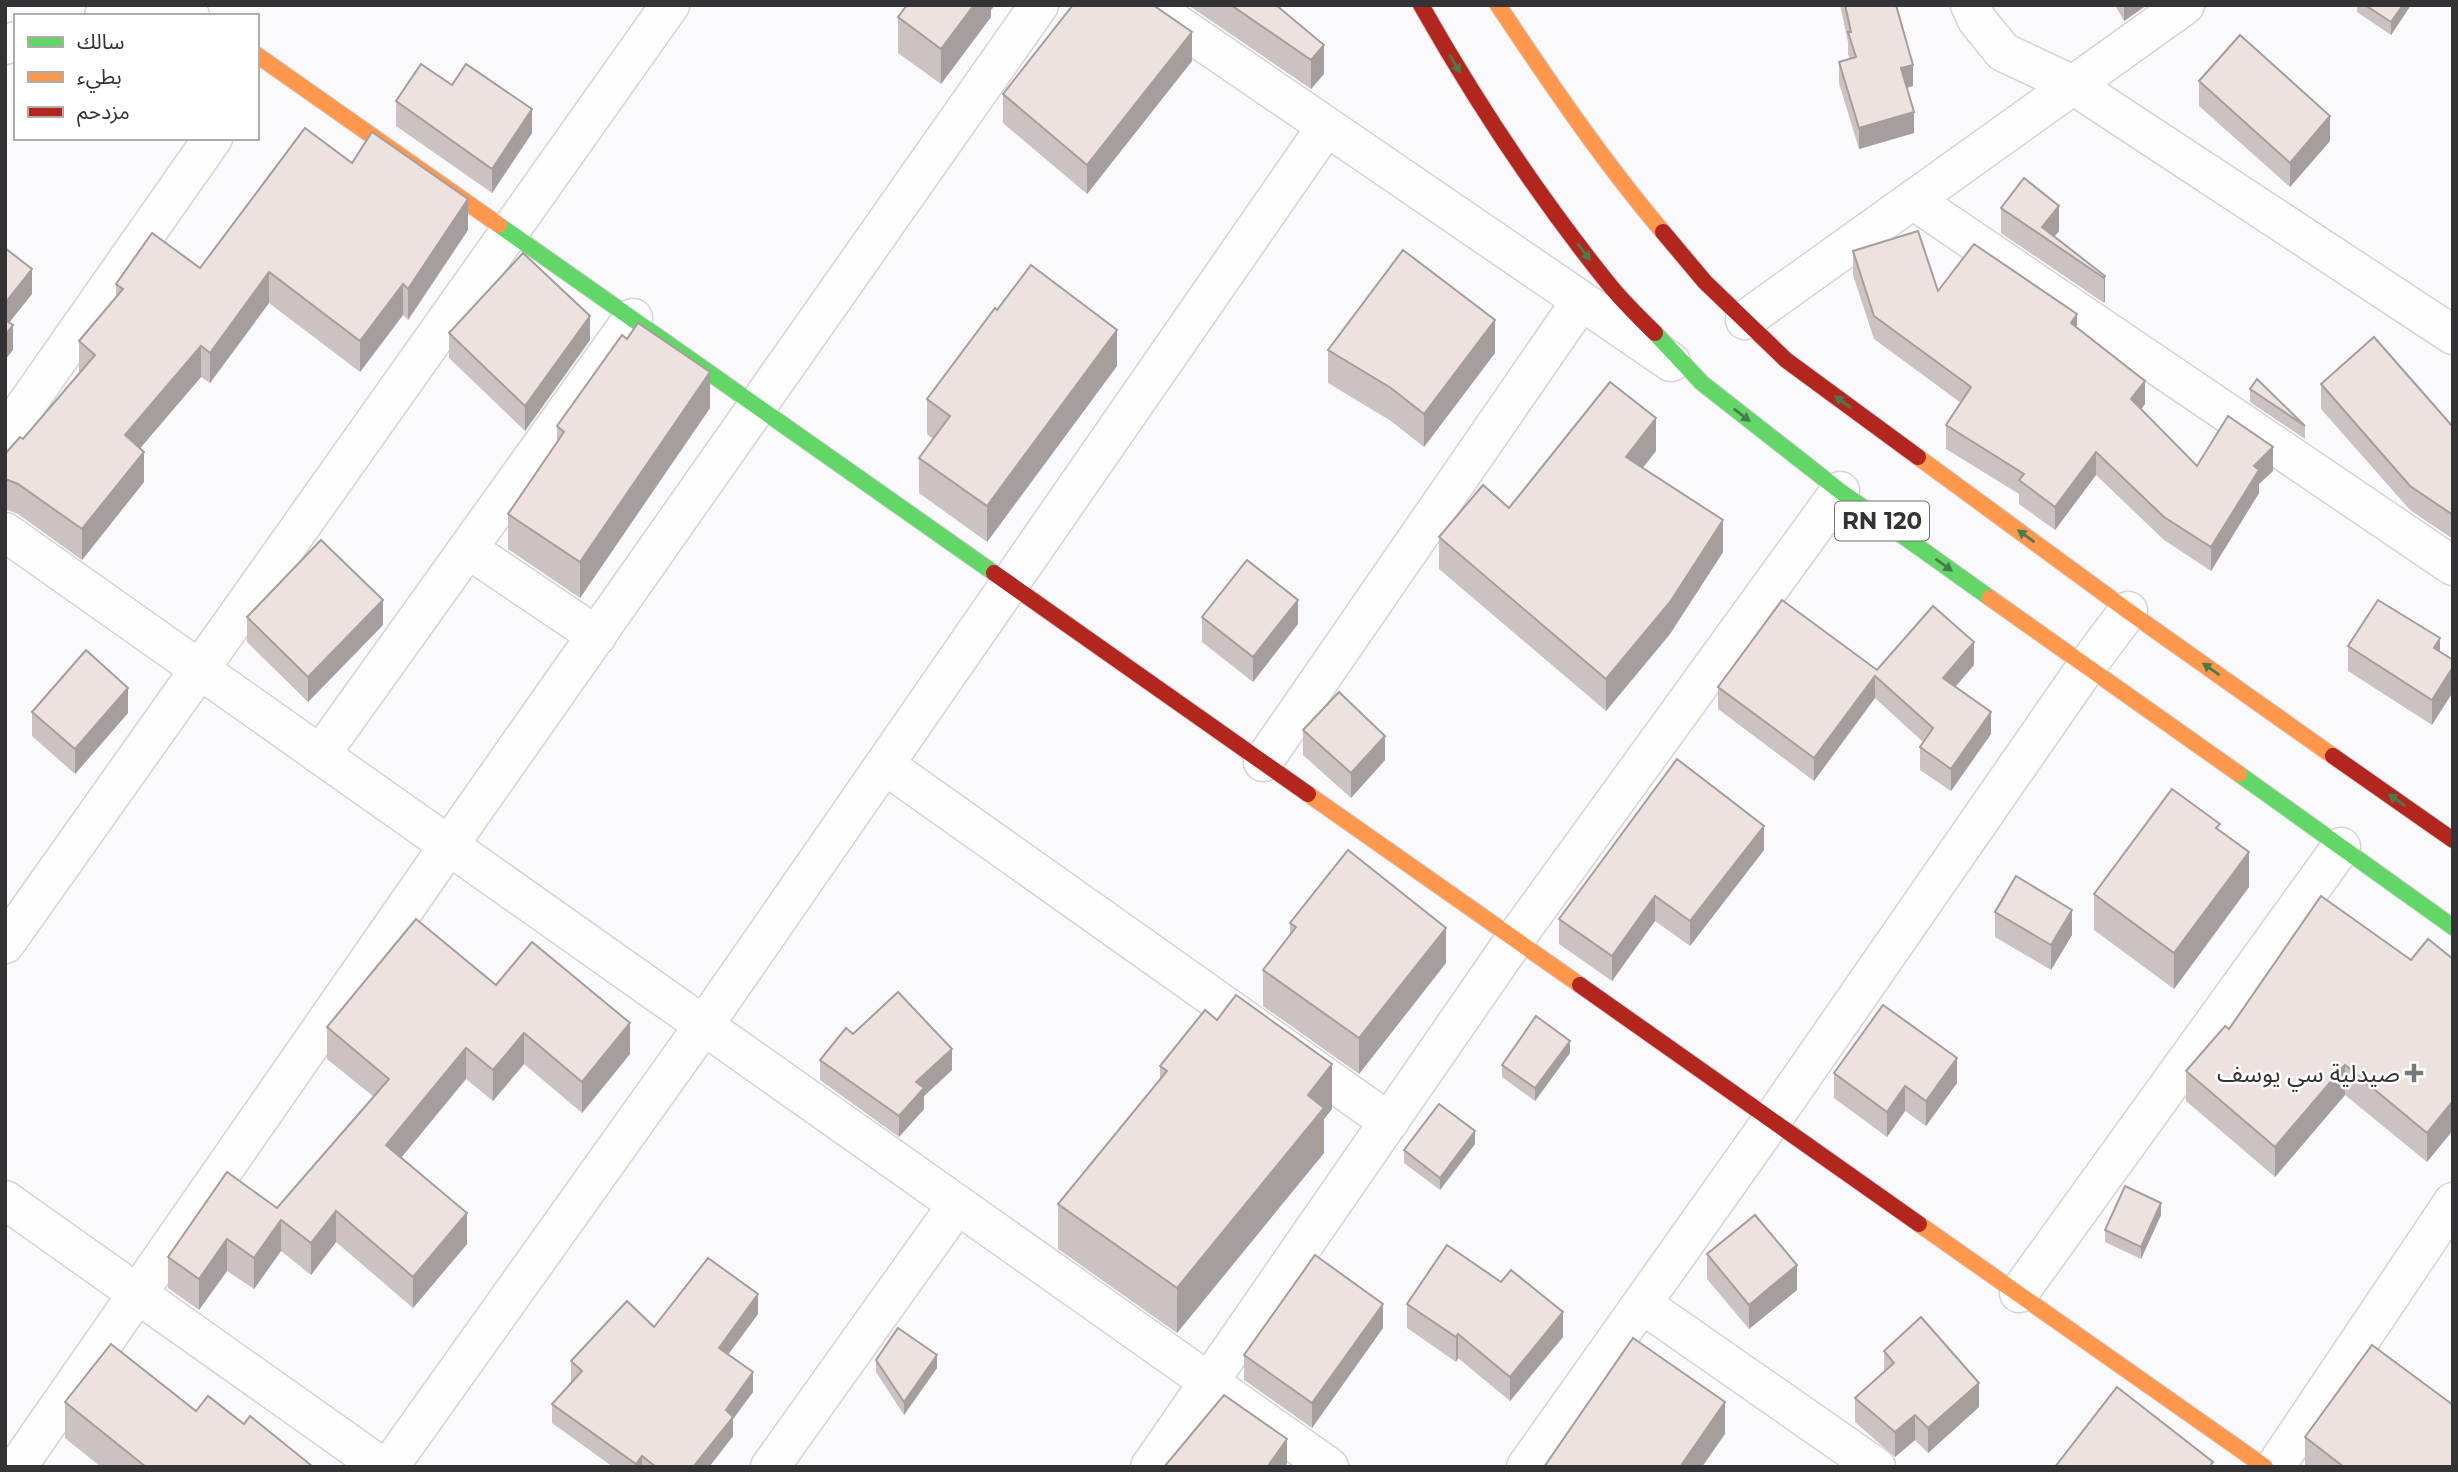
<svg xmlns="http://www.w3.org/2000/svg" width="2458" height="1472" font-family="Montserrat,'Noto Sans Arabic',sans-serif">
<rect width="100%" height="100%" fill="#faf9fd"/>
<g fill="none" stroke-linecap="round" stroke-linejoin="round">
<g stroke="#d4d3d5" stroke-width="41">
<g id="street">
<polyline points="172,5 190,16"/>
<polyline points="1149,5 1671,362"/>
<polyline points="1970,5 1977,20 2003,52 2073,85 2453,335"/>
<polyline points="104,16 140,5"/>
<polyline points="5,45 16,41"/>
<polyline points="1913,200 2453,566"/>
<polyline points="1745,320 2185,5"/>
<polyline points="5,435 213,138"/>
<polyline points="5,532 1329,1467"/>
<polyline points="468,549 597,636"/>
<polyline points="320,755 633,318"/>
<polyline points="1263,762 1581,301"/>
<polyline points="885,765 1389,1122"/>
<polyline points="5,944 670,5"/>
<polyline points="5,1200 382,1467"/>
<polyline points="2019,1293 2341,847"/>
<polyline points="1642,1304 1876,1467"/>
<polyline points="17,1467 449,845 1039,5"/>
<polyline points="389,1467 704,1025 1326,127"/>
<polyline points="770,1467 957,1205"/>
<polyline points="1150,1467 1515,939 1840,491"/>
<polyline points="1526,1467 1772,1120 2086,667 2128,611"/>
<polyline points="2275,1467 2453,1202"/>
</g>
</g>
<g stroke="#d4d3d5" stroke-width="18">
<g id="fast">
<polyline points="499,225 994,573"/>
<polyline points="1655,333 1702,383 1840,491 1990,598"/>
<polyline points="2239,774 2453,927"/>
</g>
</g>
<g stroke="#d4d3d5" stroke-width="18">
<g id="slow">
<path d="M1498 5C1550 83 1602 160 1663 232"/>
<polyline points="257,55 499,225"/>
<polyline points="1918,457 2128,611 2333,756"/>
<polyline points="1990,598 2239,774"/>
<polyline points="1308,794 1580,985"/>
<polyline points="1919,1224 2265,1467"/>
</g>
</g>
<g stroke="#d4d3d5" stroke-width="18">
<g id="jam">
<path d="M1421 5C1476 102 1538 196 1608 283 1622 301 1639 317 1655 333"/>
<polyline points="1663,232 1705,282 1786,360 1918,457"/>
<polyline points="994,573 1308,794"/>
<polyline points="2333,756 2453,840"/>
<polyline points="1580,985 1919,1224"/>
</g>
</g>
<use href="#street" stroke="#fefeff" stroke-width="38"/>
<use href="#fast" stroke="#63d668" stroke-width="16"/>
<use href="#slow" stroke="#ff974d" stroke-width="16"/>
<use href="#jam" stroke="#b3261e" stroke-width="16"/>
</g>
<g fill="#ccc2c1">
<polygon points="907,5 995,5 991,10 991,17 941,84 898,53 898,17"/>
<polygon points="1188,5 1276,5 1324,74 1311,89"/>
<polygon points="1840,5 1896,5 1913,86 1907,88 1914,133 1859,149 1839,83 1839,62 1850,59 1848,54 1848,42"/>
<polygon points="2115,5 2147,5 2124,21"/>
<polygon points="2357,5 2411,5 2391,35 2357,12"/>
<polygon points="1192,61 1087,194 1003,123 1003,94"/>
<polygon points="2199,81 2330,141 2290,187 2199,106"/>
<polygon points="452,85 532,133 492,193 396,126 396,101"/>
<polygon points="352,163 468,230 408,320 403,315 360,372 269,303 210,383 201,377 140,448 144,482 82,560 18,514 8,510 5,511 5,454 23,439 80,373 79,371 79,341 116,297 116,284 200,268"/>
<polygon points="2001,208 2059,231 2054,236 2105,276 2105,301 2104,303 2001,233"/>
<polygon points="1853,251 1938,291 2077,328 2145,404 2141,410 2197,466 2273,471 2259,484 2259,493 2211,571 2164,540 2096,475 2055,530 2019,504 2019,494 1946,449 1946,425 1961,403 1874,339 1853,275"/>
<polygon points="997,310 1117,366 987,542 919,493 919,458 933,439 927,434 927,399"/>
<polygon points="449,333 590,340 525,431 449,358"/>
<polygon points="627,339 710,408 580,598 508,549 508,514 557,441 557,426"/>
<polygon points="1328,350 1495,353 1424,447 1391,421 1328,383"/>
<polygon points="2321,384 2453,427 2453,539 2410,510 2321,409"/>
<polygon points="2250,389 2305,426 2305,439 2250,402"/>
<polygon points="1656,451 1643,467 1723,552 1670,634 1606,711 1439,569 1439,537"/>
<polygon points="247,617 383,625 308,702 247,642"/>
<polygon points="1202,617 1298,624 1253,682 1202,642"/>
<polygon points="2440,638 2432,725 2348,671 2348,646"/>
<polygon points="1974,665 1955,687 1991,734 1951,791 1920,770 1920,747 1923,742 1875,698 1814,781 1718,709 1718,687 1877,670"/>
<polygon points="32,712 128,713 75,774 32,736"/>
<polygon points="1303,730 1385,760 1351,798 1303,755"/>
<polygon points="2220,831 2249,887 2174,989 2094,930 2094,894"/>
<polygon points="1764,850 1690,946 1655,921 1612,981 1559,944 1559,919"/>
<polygon points="1995,912 2072,935 2051,970 1995,937"/>
<polygon points="1290,923 1446,963 1359,1074 1263,1006 1263,970 1290,935"/>
<polygon points="2453,959 2453,1130 2427,1162 2345,1095 2275,1177 2186,1101 2186,1071 2229,1029 2411,960"/>
<polygon points="496,985 630,1054 582,1113 524,1064 493,1101 466,1079 401,1158 467,1244 413,1308 336,1242 311,1275 281,1251 254,1289 227,1271 199,1310 168,1288 168,1257 277,1208 374,1097 327,1059 327,1027"/>
<polygon points="853,1034 952,1070 924,1096 924,1109 899,1137 820,1080 820,1060"/>
<polygon points="1570,1053 1535,1101 1502,1077 1502,1065"/>
<polygon points="1160,1066 1332,1109 1324,1119 1324,1153 1177,1333 1058,1249 1058,1204 1160,1080"/>
<polygon points="1834,1073 1957,1083 1926,1126 1905,1111 1887,1137 1834,1098"/>
<polygon points="1475,1144 1440,1190 1404,1163 1404,1150"/>
<polygon points="2161,1215 2141,1259 2105,1242 2105,1230"/>
<polygon points="1707,1254 1797,1290 1749,1329 1707,1279"/>
<polygon points="1407,1304 1563,1337 1510,1401 1458,1358 1456,1362 1407,1328"/>
<polygon points="758,1314 728,1354 753,1392 733,1419 733,1436 709,1467 613,1467 552,1423 552,1404 572,1381 571,1381 571,1361 654,1327"/>
<polygon points="1383,1328 1312,1428 1244,1380 1244,1355"/>
<polygon points="1884,1351 1979,1407 1928,1453 1915,1440 1895,1457 1855,1422 1855,1398 1884,1372"/>
<polygon points="876,1360 937,1368 904,1415 876,1372"/>
<polygon points="65,1402 196,1411 244,1424 312,1467 101,1467 65,1438"/>
<polygon points="2305,1437 2453,1467 2305,1467"/>
</g>
<g fill="#a69e9d">
<polygon points="974,5 995,5 991,10 991,17 941,84 941,49"/>
<polygon points="2124,5 2147,5 2124,21"/>
<polygon points="2403,5 2411,5 2391,35 2391,22"/>
<polygon points="1192,32 1192,61 1087,194 1087,165"/>
<polygon points="1324,45 1324,74 1311,89 1311,60"/>
<polygon points="1913,65 1913,86 1901,89 1901,68"/>
<polygon points="532,109 532,133 492,193 492,169"/>
<polygon points="1914,112 1914,133 1859,149 1859,128"/>
<polygon points="2330,116 2330,141 2290,187 2290,163"/>
<polygon points="468,199 468,230 408,320 408,289"/>
<polygon points="2059,206 2059,231 2050,242 2042,227"/>
<polygon points="32,269 32,294 5,328 5,303"/>
<polygon points="269,272 269,303 210,383 210,353"/>
<polygon points="2105,276 2105,301 2104,303 2104,278"/>
<polygon points="403,284 403,315 360,372 360,341"/>
<polygon points="2077,314 2077,338 2071,323"/>
<polygon points="590,316 590,340 525,431 525,406"/>
<polygon points="1495,320 1495,353 1424,447 1424,414"/>
<polygon points="13,325 13,350 5,360 5,335"/>
<polygon points="1117,330 1117,366 987,542 987,506"/>
<polygon points="201,346 201,377 125,466 125,435"/>
<polygon points="710,372 710,408 580,598 580,562"/>
<polygon points="2145,381 2145,404 2131,423 2131,399"/>
<polygon points="1656,418 1656,451 1626,489 1626,457"/>
<polygon points="2273,447 2273,471 2259,484 2259,493 2211,571 2211,547 2254,466"/>
<polygon points="144,452 144,482 82,560 82,529"/>
<polygon points="2096,452 2096,475 2055,530 2055,507"/>
<polygon points="1723,520 1723,552 1670,634 1606,711 1606,679"/>
<polygon points="383,600 383,625 308,702 308,677"/>
<polygon points="1298,600 1298,624 1253,682 1253,657"/>
<polygon points="2440,638 2440,663 2434,648"/>
<polygon points="1974,642 1974,665 1943,701 1943,678"/>
<polygon points="2453,667 2453,692 2432,725 2432,700"/>
<polygon points="1875,676 1875,698 1814,781 1814,758"/>
<polygon points="128,688 128,713 75,774 75,749"/>
<polygon points="1991,712 1991,734 1951,791 1951,769"/>
<polygon points="1385,736 1385,760 1351,798 1351,773"/>
<polygon points="1764,826 1764,850 1690,946 1690,921"/>
<polygon points="2249,852 2249,887 2174,989 2174,953"/>
<polygon points="1655,896 1655,921 1612,981 1612,956"/>
<polygon points="2072,910 2072,935 2051,970 2051,945"/>
<polygon points="1446,928 1446,963 1359,1074 1359,1038"/>
<polygon points="630,1023 630,1054 582,1113 582,1082"/>
<polygon points="524,1033 524,1064 493,1101 493,1070"/>
<polygon points="1570,1041 1570,1053 1535,1101 1535,1088"/>
<polygon points="466,1048 466,1079 386,1176 386,1145"/>
<polygon points="952,1049 952,1070 924,1096 924,1109 899,1137 899,1116 916,1082"/>
<polygon points="1957,1058 1957,1083 1926,1126 1926,1101"/>
<polygon points="1332,1064 1332,1109 1324,1119 1324,1153 1177,1333 1177,1288 1308,1095"/>
<polygon points="2345,1065 2345,1095 2275,1177 2275,1147"/>
<polygon points="1905,1086 1905,1111 1887,1137 1887,1112"/>
<polygon points="2453,1101 2453,1130 2427,1162 2427,1133"/>
<polygon points="1475,1131 1475,1144 1440,1190 1440,1178"/>
<polygon points="2161,1203 2161,1215 2141,1259 2141,1247"/>
<polygon points="336,1211 336,1242 311,1275 311,1243"/>
<polygon points="467,1213 467,1244 413,1308 413,1277"/>
<polygon points="281,1220 281,1251 254,1289 254,1258"/>
<polygon points="227,1239 227,1271 199,1310 199,1279"/>
<polygon points="1797,1265 1797,1290 1749,1329 1749,1305"/>
<polygon points="758,1294 758,1314 719,1367 719,1348"/>
<polygon points="1383,1304 1383,1328 1312,1428 1312,1403"/>
<polygon points="1563,1312 1563,1337 1510,1401 1510,1377"/>
<polygon points="1458,1334 1458,1358 1456,1362 1456,1337"/>
<polygon points="937,1355 937,1368 904,1415 904,1402"/>
<polygon points="753,1372 753,1392 733,1419 733,1436 709,1467 693,1467 726,1410"/>
<polygon points="1979,1383 1979,1407 1928,1453 1928,1428"/>
<polygon points="1725,1402 1725,1434 1702,1467 1680,1467"/>
<polygon points="1915,1415 1915,1440 1895,1457 1895,1432"/>
<polygon points="1287,1439 1287,1464 1284,1467 1268,1467"/>
<polygon points="642,1456 642,1467 636,1467 636,1464"/>
</g>
<g fill="#ede2e0" stroke="#a69e9d" stroke-width="2">
<polygon points="907,5 974,5 941,49 898,17"/>
<polygon points="1073,5 1153,5 1192,32 1087,165 1003,94"/>
<polygon points="1231,5 1276,5 1324,45 1311,60"/>
<polygon points="1845,5 1896,5 1913,65 1901,68 1914,112 1859,128 1839,62 1856,57 1848,32 1851,32"/>
<polygon points="2365,5 2403,5 2391,22"/>
<polygon points="2240,35 2330,116 2290,163 2199,81"/>
<polygon points="421,64 452,85 466,64 532,109 492,169 396,101"/>
<polygon points="305,128 352,163 372,132 468,199 408,289 403,284 360,341 269,272 210,353 201,346 125,435 144,452 82,529 18,484 8,480 5,480 5,454 20,437 23,439 95,355 79,341 123,289 116,284 152,233 200,268"/>
<polygon points="2024,178 2059,206 2042,227 2105,276 2104,278 2001,208"/>
<polygon points="1918,231 1938,291 1974,244 2077,314 2071,323 2145,381 2131,399 2197,466 2228,416 2273,447 2254,466 2259,470 2211,547 2164,517 2096,452 2055,507 2019,480 2024,474 1946,425 1971,387 1874,316 1853,251"/>
<polygon points="5,248 32,269 5,303"/>
<polygon points="1403,250 1495,320 1424,414 1391,388 1328,350"/>
<polygon points="523,253 590,316 525,406 449,333"/>
<polygon points="1031,265 1117,330 987,506 919,458 950,416 927,399 995,308 997,310"/>
<polygon points="5,320 13,325 5,335"/>
<polygon points="638,323 710,372 580,562 508,514 564,432 557,426 622,335 627,339"/>
<polygon points="2374,337 2453,427 2453,515 2410,486 2321,384"/>
<polygon points="2257,379 2305,426 2250,389"/>
<polygon points="1610,382 1656,418 1626,457 1723,520 1670,602 1606,679 1439,537 1483,485 1509,508"/>
<polygon points="321,540 383,600 308,677 247,617"/>
<polygon points="1247,560 1298,600 1253,657 1202,617"/>
<polygon points="1782,600 1877,670 1933,606 1974,642 1943,678 1991,712 1951,769 1920,747 1933,728 1875,676 1814,758 1718,687"/>
<polygon points="2378,600 2440,638 2434,648 2453,660 2453,667 2432,700 2348,646"/>
<polygon points="86,650 128,688 75,749 32,712"/>
<polygon points="1339,692 1385,736 1351,773 1303,730"/>
<polygon points="1677,759 1764,826 1690,921 1655,896 1612,956 1559,919"/>
<polygon points="2172,789 2220,824 2216,828 2249,852 2174,953 2094,894"/>
<polygon points="1348,850 1446,928 1359,1038 1263,970 1296,927 1290,923"/>
<polygon points="2016,876 2072,910 2051,945 1995,912"/>
<polygon points="2321,896 2411,960 2428,939 2453,959 2453,1101 2427,1133 2345,1065 2275,1147 2186,1071 2225,1026 2229,1029"/>
<polygon points="416,919 496,985 532,942 630,1023 582,1082 524,1033 493,1070 466,1048 386,1145 467,1213 413,1277 336,1211 311,1243 281,1220 254,1258 227,1239 199,1279 168,1257 227,1172 277,1208 389,1079 327,1027"/>
<polygon points="898,992 952,1049 916,1082 924,1088 899,1116 820,1060 846,1028 853,1034"/>
<polygon points="1236,995 1332,1064 1308,1095 1324,1108 1177,1288 1058,1204 1167,1071 1160,1066 1205,1010 1217,1020"/>
<polygon points="1883,1005 1957,1058 1926,1101 1905,1086 1887,1112 1834,1073"/>
<polygon points="1536,1016 1570,1041 1535,1088 1502,1065"/>
<polygon points="1439,1104 1475,1131 1440,1178 1404,1150"/>
<polygon points="2125,1186 2161,1203 2141,1247 2105,1230"/>
<polygon points="1755,1215 1797,1265 1749,1305 1707,1254"/>
<polygon points="1447,1245 1501,1282 1511,1270 1563,1312 1510,1377 1458,1334 1456,1337 1407,1304"/>
<polygon points="1315,1255 1383,1304 1312,1403 1244,1355"/>
<polygon points="708,1258 758,1294 719,1348 753,1372 726,1410 733,1417 693,1467 656,1467 642,1456 636,1464 552,1404 582,1371 571,1361 627,1301 654,1327"/>
<polygon points="1921,1317 1979,1383 1928,1428 1915,1415 1895,1432 1855,1398 1894,1363 1884,1351"/>
<polygon points="898,1328 937,1355 904,1402 876,1360"/>
<polygon points="1633,1338 1725,1402 1680,1467 1544,1467"/>
<polygon points="111,1344 196,1411 208,1396 244,1424 250,1416 312,1466 311,1467 146,1467 65,1402"/>
<polygon points="2372,1345 2453,1405 2453,1467 2344,1467 2305,1437"/>
<polygon points="2117,1387 2213,1462 2209,1467 2055,1467"/>
<polygon points="1224,1395 1287,1439 1268,1466 1269,1467 1164,1467"/>
</g>
<defs><path id="oneway-solid" d="M-6-.8H1V-3.2L6.5 0L1 3.2V.8H-6Z" transform="scale(1.75)"/></defs>
<g fill="#497c4b">
<use href="#oneway-solid" transform="translate(1455 64) rotate(59)"/>
<use href="#oneway-solid" transform="translate(1584 252) rotate(53)"/>
<use href="#oneway-solid" transform="translate(1843 402) rotate(-144)"/>
<use href="#oneway-solid" transform="translate(1742 415) rotate(38)"/>
<use href="#oneway-solid" transform="translate(2026 536) rotate(-144)"/>
<use href="#oneway-solid" transform="translate(1944 565) rotate(36)"/>
<use href="#oneway-solid" transform="translate(2211 669) rotate(-145)"/>
<use href="#oneway-solid" transform="translate(2397 800) rotate(-145)"/>
</g>
<path fill="#79787a" stroke="#fff" stroke-width="2.5" d="M2410.5 1062.5h7v7h7v7h-7v7h-7v-7h-7v-7h7z"/>
<g text-anchor="middle" dominant-baseline="central" stroke-width="5" stroke-linejoin="round" paint-order="stroke">
<rect fill="#fff" stroke="#707071" stroke-width="2" x="1835" y="501.5" width="94" height="39" rx="5"/>
<g font-size="23" font-weight="bold" fill="#333234">
<text x="1882" y="521">RN 120</text>
</g>
<g font-size="24" fill="#333234" stroke="#fff" text-anchor="end">
<text x="2400" y="1073">صيدلية سي يوسف</text>
</g>
</g>
<rect width="2458" height="1472" fill="none" stroke="#333234" stroke-width="14"/>
<rect x="14" y="14" width="245" height="126" fill="#ffffff" stroke="#adadae" stroke-width="2"/>
<rect x="28" y="37" width="35" height="10" fill="#63d668" stroke="#adadae" stroke-width="2"/>
<text x="77" y="49" font-size="21" fill="#333234">سالك</text>
<rect x="28" y="72" width="35" height="10" fill="#ff974d" stroke="#adadae" stroke-width="2"/>
<text x="77" y="84" font-size="21" fill="#333234">بطيء</text>
<rect x="28" y="107" width="35" height="10" fill="#b3261e" stroke="#adadae" stroke-width="2"/>
<text x="77" y="119" font-size="21" fill="#333234">مزدحم</text>
</svg>
